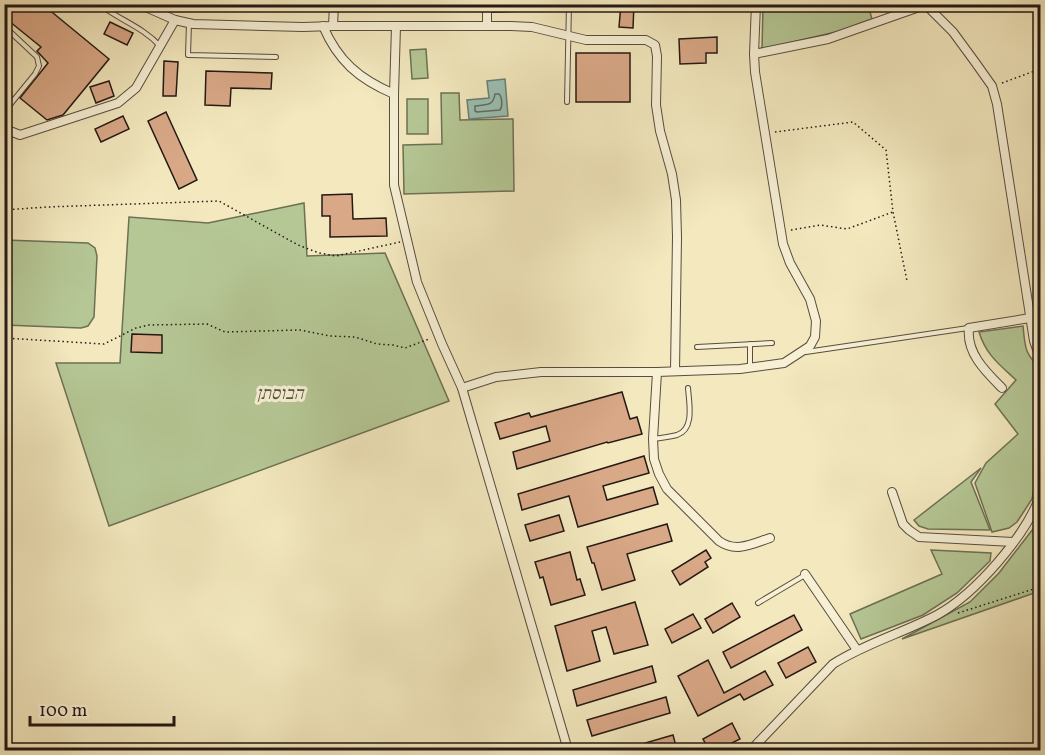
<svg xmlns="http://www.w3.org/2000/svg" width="1045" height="755" font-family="Vollkorn,'Frank Ruhl Libre',serif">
<rect width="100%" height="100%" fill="#f3e8be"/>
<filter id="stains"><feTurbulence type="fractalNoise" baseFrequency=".00333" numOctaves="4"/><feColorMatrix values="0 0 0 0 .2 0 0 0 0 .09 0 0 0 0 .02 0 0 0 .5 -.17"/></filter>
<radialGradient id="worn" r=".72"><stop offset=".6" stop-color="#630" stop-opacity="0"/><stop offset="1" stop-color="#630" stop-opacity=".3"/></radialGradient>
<g fill="#b5c795" stroke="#6d7054" stroke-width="1.5">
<polygon points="763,5 868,5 872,19 840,31 762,49"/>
<polygon points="426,49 428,78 412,79 410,50"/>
<polygon points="441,93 459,93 460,120 513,119 514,191 404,194 403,145 442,144"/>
<rect x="407" y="99" width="21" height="35"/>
<polygon points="304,203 307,256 385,253 449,401 109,526 56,363 120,363 129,217 208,223"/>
<polygon points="5,240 88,243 95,248 97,256 94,317 88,326 81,328 5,325"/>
<path d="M1023 326C1025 344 1024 355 1040 367V460L1032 499 1017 522 1009 528 992 532 975 483 986 463 1018 434 995 404 1016 380C1000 365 986 355 979 332Z"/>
<polygon points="981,468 971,482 990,530 928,529 919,526 914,520"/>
<polygon points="1040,516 1040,591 902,639 970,602 999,573 1036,525"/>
<polygon points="931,550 991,553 990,561 957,593 923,615 861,639 850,614 942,574"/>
</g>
<polygon fill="#9bc0b3" stroke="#6c7d73" stroke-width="1.5" points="505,79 508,116 469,119 467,100 489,98 487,81"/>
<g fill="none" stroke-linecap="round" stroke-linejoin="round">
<path stroke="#606c64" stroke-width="1.5" d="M499 94C502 97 503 106 500 110L477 112 475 111V106C486 104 493 107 495 94Z"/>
</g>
<g fill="#d9a887" stroke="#251914" stroke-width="1.5">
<polygon points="4,4 42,4 109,59 63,115 47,120 20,98 48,63 37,51 41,47 4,17"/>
<polygon points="493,4 529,4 529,11 493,12"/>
<polygon points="621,4 634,4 633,28 619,27"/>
<polygon points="110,22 133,33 127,45 104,34"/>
<polygon points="717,37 717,53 706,53 706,63 680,64 679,39"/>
<rect x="576" y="53" width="54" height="49"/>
<polygon points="164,61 178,62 176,96 163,96"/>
<polygon points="206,71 272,73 271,89 231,88 230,106 205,105"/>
<polygon points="109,81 114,96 96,103 90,87"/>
<polygon points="166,112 197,180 179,189 148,121"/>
<polygon points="123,116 129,129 101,142 95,129"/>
<polygon points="352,194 353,219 386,218 387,236 330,237 330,216 322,216 322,195"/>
<polygon points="132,334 162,335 162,353 131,352"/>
<polygon points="622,392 630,419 637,417 642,434 608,443 607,442 517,469 513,452 550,441 546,426 500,439 495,423 529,413 531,417"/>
<polygon points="644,456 649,473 603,486 607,500 653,487 658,504 578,527 569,496 522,510 518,494"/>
<polygon points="559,515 564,531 530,541 525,525"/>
<polygon points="667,524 672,541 627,554 635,580 602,590 594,563 592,563 587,547"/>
<polygon points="706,550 711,558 705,562 708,567 680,585 672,571"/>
<polygon points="570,552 577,580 580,579 585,595 551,605 543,577 540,578 535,562"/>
<polygon points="635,602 648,645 614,654 606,627 592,631 600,661 567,671 555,626"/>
<polygon points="732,603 740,617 713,633 705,619"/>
<polygon points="693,614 701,628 672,643 665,629"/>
<polygon points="794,615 802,630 731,668 723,652"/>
<polygon points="808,647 816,662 786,678 778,663"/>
<polygon points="708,660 724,693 765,671 773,685 744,700 740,694 698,716 678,676"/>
<polygon points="652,666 656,682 577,706 573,690"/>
<polygon points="666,697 670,713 592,736 587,720"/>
<polygon points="732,723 740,739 718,750 709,750 703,739"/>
<polygon points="673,735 677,750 628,750 628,748"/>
</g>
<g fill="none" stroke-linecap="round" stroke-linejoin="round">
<g stroke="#584d3e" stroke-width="6">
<g id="service">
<path d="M99 4C119 20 143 27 160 46"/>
<polyline points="189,23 188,55 276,57"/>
<polyline points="567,102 569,4"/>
<polyline points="4,112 35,74 39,66 37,57 5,27"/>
<polyline points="750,344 750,368"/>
<polyline points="697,347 772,343"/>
<polyline points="806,352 968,328"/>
<path d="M653 439C661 438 669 437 677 435 695 429 689 403 688 388"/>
<polyline points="758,603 805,575"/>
</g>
</g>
<g stroke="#584d3e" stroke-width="10">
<g id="minor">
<polyline points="139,4 175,20 193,24 303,27 333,26 511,26 532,27 586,40 646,40 655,45 657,56 656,105 660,131 672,174 676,200 677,237 675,371"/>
<polyline points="925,4 953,32 975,62 992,86 997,104 1034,341 1038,352 1040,354"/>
<polyline points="487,25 487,4"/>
<path d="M323 26C338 61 359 79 394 94"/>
<polyline points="333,26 334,4"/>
<polyline points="396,26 394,94 394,185 417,282 442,344 462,388 568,750"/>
<polyline points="754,54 828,39 925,5"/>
<polyline points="4,126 10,131 20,135 118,103 136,88 175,20"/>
<path d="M657 372 653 439 654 459 659 474 667 489 719 541C736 553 752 544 770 538"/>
<polyline points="462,388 496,377 541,372 657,372 740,369 784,363 810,346 815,337 816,321 810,299 790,263 783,244 755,72 754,54 756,4"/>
<path d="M1002 388C986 372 966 353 969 328L1030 318"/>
<polyline points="892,492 903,524 909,530 919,537 1013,542"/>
<polyline points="805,574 857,650"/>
<path d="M751 750 833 664C866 643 903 633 937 615 975 594 1025 537 1040 496"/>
</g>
</g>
<g stroke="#251914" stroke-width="1.5" stroke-dasharray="1.5 3" stroke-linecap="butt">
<polyline points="1002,83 1040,69"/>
<polyline points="775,132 853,122 886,150 893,212 907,281"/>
<polyline points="4,210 47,207 219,201 298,245 319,253 336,256 400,242"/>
<polyline points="791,230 820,225 847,229 893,212"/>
<polyline points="4,338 104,344 136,328 149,325 207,324 225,332 300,330 330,336 355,337 377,344 393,345 405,348 429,339"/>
<polyline points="958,613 1040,587"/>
</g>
<use href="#service" stroke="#f7f0d5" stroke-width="4"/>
<use href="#minor" stroke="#f7f0d5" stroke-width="8"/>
</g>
<g text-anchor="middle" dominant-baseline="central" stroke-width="6" stroke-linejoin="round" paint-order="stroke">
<g font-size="18" font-style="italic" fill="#575641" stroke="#f7f0d5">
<text x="280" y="394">הבוסתן</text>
</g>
</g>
<rect width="1045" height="755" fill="none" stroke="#f3e8be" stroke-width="24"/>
<rect x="6" y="6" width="1033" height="743" fill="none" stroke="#251914" stroke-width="3"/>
<rect x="12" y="12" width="1021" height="731" fill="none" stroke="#251914" stroke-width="1.5"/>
<path d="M30 716v9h144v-9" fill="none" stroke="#251914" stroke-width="3"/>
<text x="39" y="716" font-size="18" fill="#251914" stroke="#f7f0d5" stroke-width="4.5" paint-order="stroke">100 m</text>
<rect width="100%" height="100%" filter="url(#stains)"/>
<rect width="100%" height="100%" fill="url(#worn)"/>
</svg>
